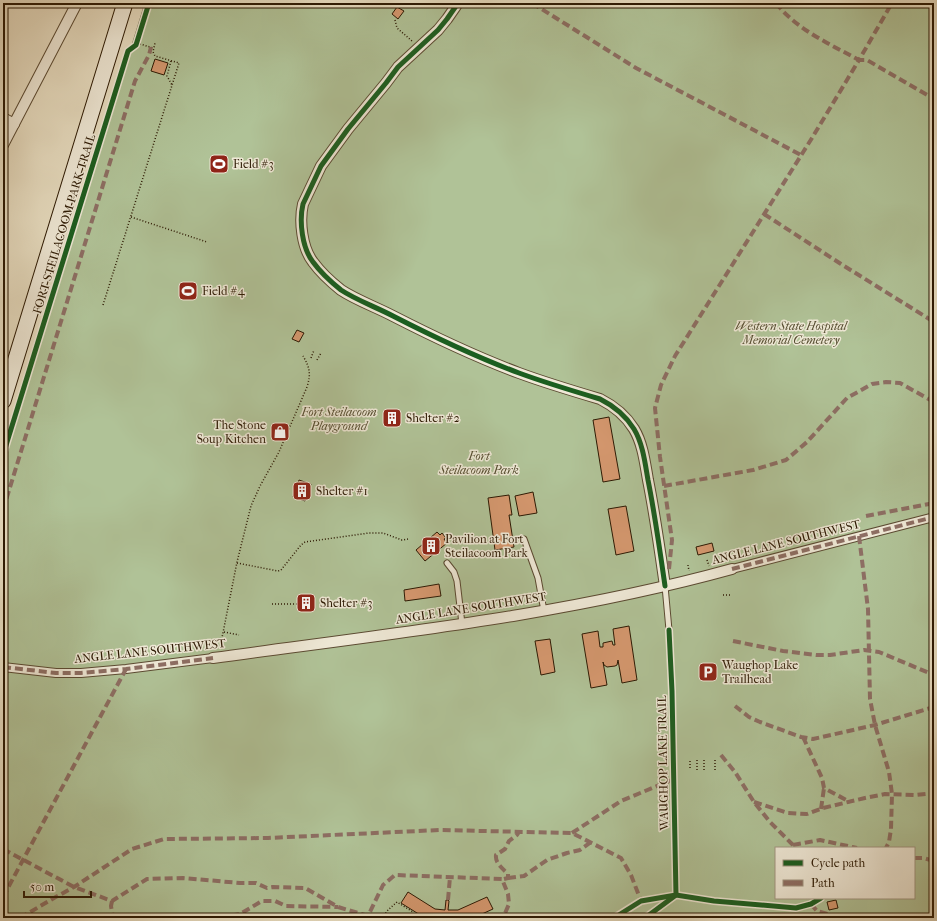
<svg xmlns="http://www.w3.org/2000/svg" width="937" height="921" font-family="'IM FELL French Canon',serif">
<rect width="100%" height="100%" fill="#e7ddc1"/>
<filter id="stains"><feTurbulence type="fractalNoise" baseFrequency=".005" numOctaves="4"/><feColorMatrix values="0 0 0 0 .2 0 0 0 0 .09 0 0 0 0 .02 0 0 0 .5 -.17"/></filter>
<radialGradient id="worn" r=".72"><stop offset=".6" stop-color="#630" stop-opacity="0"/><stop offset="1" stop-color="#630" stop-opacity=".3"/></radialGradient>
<path fill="#b0c297" stroke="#6e6e4d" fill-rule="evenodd" d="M145 3H934V918H3V462ZM776 848H914V898H776Z"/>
<g fill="#d5986f" stroke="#2c1903">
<polygon points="397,7 404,11 398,19 392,14"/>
<polygon points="155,59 168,63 164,75 151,71"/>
<polygon points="297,330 304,333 299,342 292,339"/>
<polygon points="395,411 398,422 389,424 386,413"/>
<polygon points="609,417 620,479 603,482 593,420"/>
<polygon points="299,480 311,484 305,501 293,497"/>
<polygon points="533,492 537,513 519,516 515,496"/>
<polygon points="509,495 512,515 509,515 514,547 495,550 488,498"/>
<polygon points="626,506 634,551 616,555 608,509"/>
<polygon points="437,532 440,535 442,533 446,538 444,539 447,543 425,561 416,550"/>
<polygon points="712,543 714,551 698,555 696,547"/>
<polygon points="439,584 441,596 405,601 404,590"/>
<rect x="301" y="599" width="9" height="9"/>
<polygon points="629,626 637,680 622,683 618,660 617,665 615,666 607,667 604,665 603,662 607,685 591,688 582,634 598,631 600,647 603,647 603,643 612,641 613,645 615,645 613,629"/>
<polygon points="550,639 555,672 541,675 535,641"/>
<polygon points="408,892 435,909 445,910 446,900 448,900 449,901 448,910 458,910 487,897 493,909 473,918 425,918 401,903"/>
<polygon points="836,900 838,908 829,910 827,902"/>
</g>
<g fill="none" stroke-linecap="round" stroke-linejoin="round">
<g stroke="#5b4a32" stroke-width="7">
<g id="service">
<polyline points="524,539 538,578 544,611"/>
<polyline points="447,563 454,572 457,581 462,624"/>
<polyline points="665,586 669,630"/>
</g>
</g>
<g stroke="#5b4a32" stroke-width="10">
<g id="pedestrian">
<polyline points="732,569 934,517"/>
<polyline points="3,667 56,673 81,673 126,669 213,658"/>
</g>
</g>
<g stroke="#5b4a32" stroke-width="12">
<g id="minor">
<path d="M457 3 456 6 447 19 438 30 398 67 386 83 348 129 321 166 303 204C299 221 302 248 313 262 321 273 331 282 341 290 356 300 376 307 393 316 434 337 476 357 519 373 546 383 573 391 600 399 614 406 626 416 634 429 643 444 645 463 648 480 655 515 660 551 665 586"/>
<polyline points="3,118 14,124"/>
<polyline points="3,145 77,3"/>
<path d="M213 658C387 634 562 616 732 569"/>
</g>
</g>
<g stroke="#2c1903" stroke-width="17">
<polyline id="secondary" points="3,401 125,3"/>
</g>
<g stroke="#2c1903" stroke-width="1.5" stroke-dasharray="1 2" stroke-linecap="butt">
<polyline points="395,20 397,28 412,41"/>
<polyline points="137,43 153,48"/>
<polyline points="171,61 167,76 172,85"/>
<polyline points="131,217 207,242"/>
<polyline points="103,305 179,63 155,56 153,52 155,43"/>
<polyline points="311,358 314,350"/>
<polyline points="317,360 321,353"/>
<polyline points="707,560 709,566"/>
<polyline points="237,563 278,571 281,570 301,545 305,542 369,533 383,533 402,540 408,539"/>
<polyline points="688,565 689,571"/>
<polyline points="723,595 732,595"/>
<polyline points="272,604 301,604"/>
<polyline points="224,632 239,635"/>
<path d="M220 648 237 562 251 506 260 486 279 452 307 387C311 374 310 368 303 356"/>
<polyline points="697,760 697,770"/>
<polyline points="704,760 704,770"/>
<polyline points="715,760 715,770"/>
<polyline points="690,761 690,770"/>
<polyline points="382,918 388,910 397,902 413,912 414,911"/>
</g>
<use href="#service" stroke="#efe9d7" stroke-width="5"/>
<use href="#pedestrian" stroke="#efe9d7" stroke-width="8"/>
<use href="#minor" stroke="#efe9d7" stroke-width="10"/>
<use href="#secondary" stroke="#efe9d7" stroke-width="15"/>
<g stroke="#8d6e63" stroke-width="4" stroke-dasharray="8 4" stroke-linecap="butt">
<polyline points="532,3 636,68 801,155"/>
<path d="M776 3C797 30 830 44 859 60L892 3"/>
<polyline points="764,214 841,264 934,322"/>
<polyline points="664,486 753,470 786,460 807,442 847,398 872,384 886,382 900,383 934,402"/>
<polyline points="3,510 135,81 149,55 151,47"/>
<polyline points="866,516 934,503"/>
<polyline points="859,536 868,609 870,699 875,725 889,772 892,794 891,829 889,842 886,848"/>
<polyline points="669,569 672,540 660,457 655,408 661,385 675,356 812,138 859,60 867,60 934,99"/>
<polyline points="732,569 934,517"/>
<polyline points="733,641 783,651 816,655 830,655 864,650 879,652 934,675"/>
<polyline points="3,667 56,673 81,673 126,669 213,658"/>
<polyline points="735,706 749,717 760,722 801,737 813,739 875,725 934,707"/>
<polyline points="803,737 822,778 824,788 850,802"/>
<polyline points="721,755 735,772 754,802 770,822 793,845 795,848"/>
<polyline points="754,802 788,813 807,814 823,808 865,798 885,794 915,795 934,793"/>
<polyline points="821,809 824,788"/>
<polyline points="572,833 621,801 674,779"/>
<polyline points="793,845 820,840 857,848"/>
<polyline points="3,849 74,887 112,901 147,879 183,878 240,883 256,883 267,888 273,887 305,888 338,907 368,916 383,885 395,875 502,879 508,894 509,904 503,918"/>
<polyline points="914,858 923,858 934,861"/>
<polyline points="508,878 524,876 547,860 567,853 580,850 591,842"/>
<path d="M504 879 508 878V874C502 868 495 863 496 855L505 849 509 841 517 835 519 832"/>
<polyline points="3,897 126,669"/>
<polyline points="448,900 450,877"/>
<polyline points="112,901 111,906 113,918"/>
<polyline points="811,904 817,911 842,918"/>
<polyline points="20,918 54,898 74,887 132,849 164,839 268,838 439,830 572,833 621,858 631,875 641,901"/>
<polyline points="196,918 201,915 228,916 240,914 262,901 275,901 286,906 338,907"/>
</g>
<g stroke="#efe9d7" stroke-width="8">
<g id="cycleway">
<path d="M457 3 456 6 447 19 438 30 398 67 386 83 348 129 321 166 303 204C299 221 302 248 313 262 321 273 331 282 341 290 356 300 376 307 393 316 434 337 476 357 519 373 546 383 573 391 600 399 614 406 626 416 634 429 643 444 645 463 648 480 655 515 660 551 665 586"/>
<polyline points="3,455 128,51 136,45 149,3"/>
<polyline points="614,918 641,901 676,895 672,691 669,630"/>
<polyline points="645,918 676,895 714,901 796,908 811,904 821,898"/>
</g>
</g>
<use href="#cycleway" stroke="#1b5e20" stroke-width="5"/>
</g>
<defs>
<g id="stadium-square" transform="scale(1)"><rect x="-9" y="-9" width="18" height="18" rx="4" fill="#8f2418" stroke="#efe9d7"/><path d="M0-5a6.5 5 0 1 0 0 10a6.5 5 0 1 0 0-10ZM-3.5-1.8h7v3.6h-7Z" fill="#fff"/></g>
<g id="building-square" transform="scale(1)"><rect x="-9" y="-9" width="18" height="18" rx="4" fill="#8f2418" stroke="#efe9d7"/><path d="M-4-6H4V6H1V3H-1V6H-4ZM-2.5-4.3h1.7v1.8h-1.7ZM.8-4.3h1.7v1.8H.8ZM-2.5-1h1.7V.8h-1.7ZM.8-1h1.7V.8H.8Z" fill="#fff"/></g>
<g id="shop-square" transform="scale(1)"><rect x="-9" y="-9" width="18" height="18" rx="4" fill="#8f2418" stroke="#efe9d7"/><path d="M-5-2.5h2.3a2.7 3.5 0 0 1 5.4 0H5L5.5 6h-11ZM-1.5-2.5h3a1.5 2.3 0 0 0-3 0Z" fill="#fff"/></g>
<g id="parking-square" transform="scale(1)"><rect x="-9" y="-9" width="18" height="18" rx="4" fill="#8f2418" stroke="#efe9d7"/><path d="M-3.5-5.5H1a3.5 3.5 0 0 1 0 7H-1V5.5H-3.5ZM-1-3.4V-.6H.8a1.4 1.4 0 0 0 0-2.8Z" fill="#fff"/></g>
</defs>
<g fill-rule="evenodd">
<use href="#stadium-square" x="219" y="164"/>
<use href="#stadium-square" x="188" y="291"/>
<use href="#building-square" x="392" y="418"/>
<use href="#shop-square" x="280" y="432"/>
<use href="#building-square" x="302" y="491"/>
<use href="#building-square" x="431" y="546"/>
<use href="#building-square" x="306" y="603"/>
<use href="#parking-square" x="708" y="672"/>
</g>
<g text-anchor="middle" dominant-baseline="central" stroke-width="3" stroke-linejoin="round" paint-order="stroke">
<g font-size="12" fill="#2c1903" stroke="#efe9d7" text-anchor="start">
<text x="233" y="164">Field #3</text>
<text x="202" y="291">Field #4</text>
<text x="406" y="418">Shelter #2</text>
<text x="266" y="425" text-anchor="end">The Stone<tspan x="266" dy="14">Soup Kitchen</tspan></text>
<text x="316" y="491">Shelter #1</text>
<text x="445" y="539">Pavilion at Fort<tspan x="445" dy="14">Steilacoom Park</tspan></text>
<text x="320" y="603">Shelter #3</text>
<text x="722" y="665">Waughop Lake<tspan x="722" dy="14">Trailhead</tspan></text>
</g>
<g font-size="12" fill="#2c1903" stroke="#efe9d7">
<text transform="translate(64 224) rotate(-73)">FORT STEILACOOM PARK TRAIL</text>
<text transform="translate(786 542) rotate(-14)">ANGLE LANE SOUTHWEST</text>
<text transform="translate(471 608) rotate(-9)">ANGLE LANE SOUTHWEST</text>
<text transform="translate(150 651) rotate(-6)">ANGLE LANE SOUTHWEST</text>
<text transform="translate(663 763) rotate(-91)">WAUGHOP LAKE TRAIL</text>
</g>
<g font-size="12" font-style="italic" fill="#544c2f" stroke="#efe9d7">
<text x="791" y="326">Western State Hospital<tspan x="791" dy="14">Memorial Cemetery</tspan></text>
<text x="339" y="412">Fort Steilacoom<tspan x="339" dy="14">Playground</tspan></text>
<text x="479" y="456">Fort<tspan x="479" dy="14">Steilacoom Park</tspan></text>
</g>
</g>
<rect width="937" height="921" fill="none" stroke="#e7ddc1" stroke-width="16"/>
<rect x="4" y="4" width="929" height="913" fill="none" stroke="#2c1903" stroke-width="2"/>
<rect x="8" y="8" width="921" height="905" fill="none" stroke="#2c1903"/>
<rect x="775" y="847" width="140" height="52" fill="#efe9d7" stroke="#a19682"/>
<rect x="783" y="860" width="20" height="6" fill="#1b5e20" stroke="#a19682"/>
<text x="811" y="867" font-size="12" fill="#2c1903">Cycle path</text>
<rect x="783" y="880" width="20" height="6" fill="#8d6e63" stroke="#a19682"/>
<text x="811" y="887" font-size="12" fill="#2c1903">Path</text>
<path d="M24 891v6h67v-6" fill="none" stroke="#2c1903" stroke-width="2"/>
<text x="30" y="891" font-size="12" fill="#2c1903" stroke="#efe9d7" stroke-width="3" paint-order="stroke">50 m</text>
<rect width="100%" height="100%" filter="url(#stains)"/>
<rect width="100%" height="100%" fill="url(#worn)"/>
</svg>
